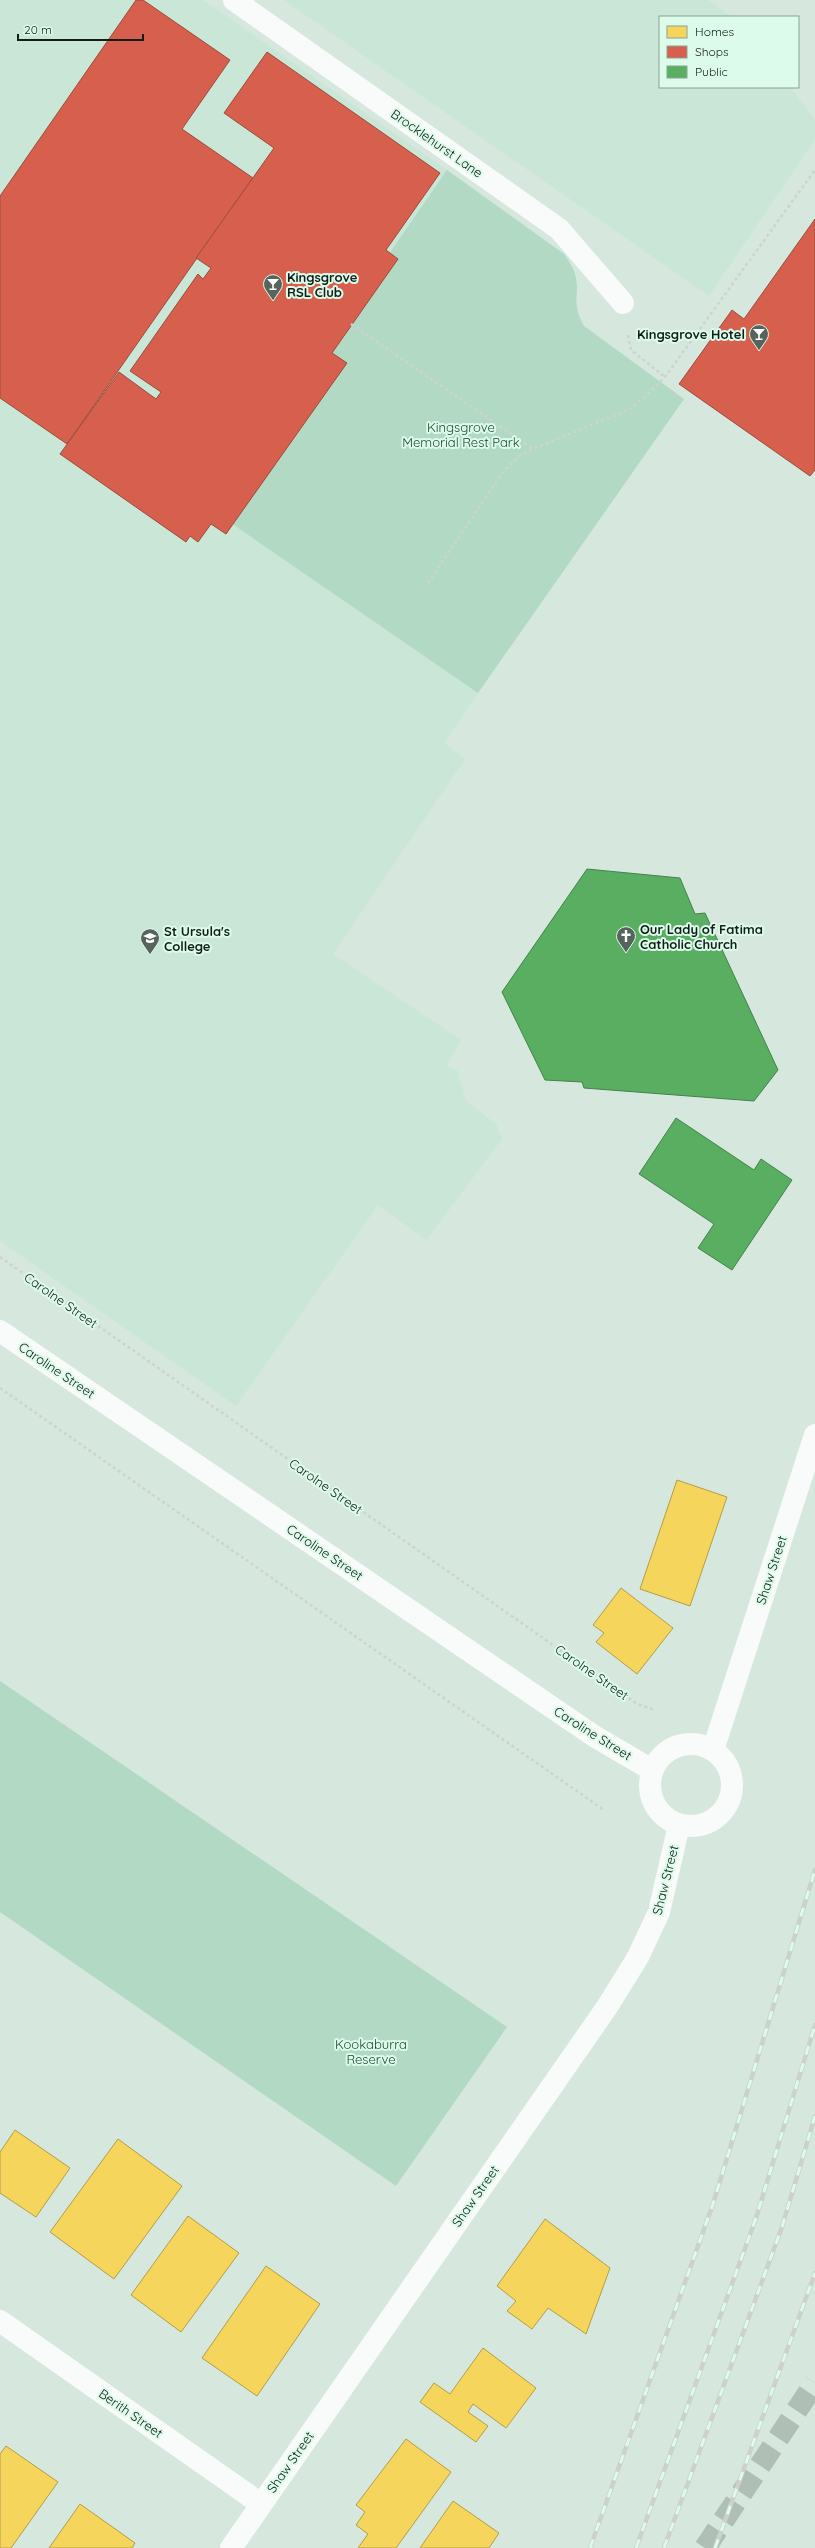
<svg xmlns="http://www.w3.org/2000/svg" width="815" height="2548" font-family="Quicksand,sans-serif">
<rect width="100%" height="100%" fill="#d6e7de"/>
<g fill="#c9e6d6">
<polygon points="0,0 203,0 447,170 212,510 478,693 444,743 465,759 333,954 461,1040 446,1065 458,1071 466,1101 496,1124 502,1139 426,1240 378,1205 236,1406 0,1241"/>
<polygon points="284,0 708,0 732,17 660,17 660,87 790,87 815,120 815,139 709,296"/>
</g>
<g fill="#b1d9c4">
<path d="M447 170 564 254C568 260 573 267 575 274 581 295 570 301 584 326L684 399 478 693 212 510Z"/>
<polygon points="0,1681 507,2027 396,2186 0,1912"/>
</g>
<g fill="#f6d55c" stroke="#b29e48">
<polygon points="677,1480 727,1497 690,1606 640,1589"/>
<polygon points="621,1588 673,1628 637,1674 596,1642 604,1633 593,1625"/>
<polygon points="15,2130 70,2168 36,2217 0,2193 0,2152"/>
<polygon points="118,2139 182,2186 114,2279 50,2232"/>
<polygon points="188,2216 239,2253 181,2332 131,2295"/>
<polygon points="545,2219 610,2268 586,2334 548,2308 532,2329 507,2311 516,2301 497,2286"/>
<polygon points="266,2266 320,2304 257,2396 202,2358"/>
<polygon points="483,2348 536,2388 506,2428 473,2404 468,2412 488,2426 476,2442 420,2402 434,2383 450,2394"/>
<polygon points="406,2439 451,2472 396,2548 358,2548 368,2534 356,2525 365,2512 356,2505"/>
<polygon points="6,2446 58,2482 11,2548 0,2548 0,2454"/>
<polygon points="453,2501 499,2533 489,2548 420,2548"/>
<polygon points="80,2504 135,2543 132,2548 49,2548"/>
</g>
<g fill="#d6604d" stroke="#9b4c3d">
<polygon points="136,0 143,0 230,60 182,129 253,178 67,444 0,398 0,196"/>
<polygon points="267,52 440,173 386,250 398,259 332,353 347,363 226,534 211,524 198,542 190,536 186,542 60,454 119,372 156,399 161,392 130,371 198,274 203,279 211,268 196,258 274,148 224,113"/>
<polygon points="815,219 815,470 810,476 679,384 732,310 744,319"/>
</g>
<g fill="#5aae61" stroke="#44824b">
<polygon points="587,869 680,878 695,914 705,913 778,1070 754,1101 584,1088 582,1082 545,1080 502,992"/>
<polygon points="676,1118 754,1170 761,1159 792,1180 732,1270 698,1248 714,1224 639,1174"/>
</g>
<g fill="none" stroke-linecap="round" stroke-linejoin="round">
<polyline stroke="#afbfb6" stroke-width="22" stroke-dasharray="22 11" stroke-linecap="butt" points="705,2548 815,2383"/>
<g stroke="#ced3d0" stroke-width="2.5" stroke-dasharray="3 3" stroke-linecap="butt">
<polyline points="351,324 533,449"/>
<polyline points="628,335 631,350 665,377"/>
<polyline points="428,583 503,472 518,457 533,449 628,410 644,398 665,377 815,170"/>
<polyline points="0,1257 637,1704 655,1710"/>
<polyline points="0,1388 604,1810"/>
</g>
<polyline stroke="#f9fbfa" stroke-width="22" points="234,0 559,229 623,303"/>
<polyline stroke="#f9fbfa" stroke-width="22" points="0,2321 261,2504"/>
<g stroke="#f9fbfa" stroke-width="22">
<polyline points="0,1331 594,1736 652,1770"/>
<circle cx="691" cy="1785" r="41"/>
<polyline points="713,1750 815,1435"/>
<polyline points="231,2548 607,2007 638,1957 659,1912 679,1825"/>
</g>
<g stroke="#ccd1ce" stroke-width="4.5">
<g id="rail">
<polyline points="590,2548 713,2204 815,1870"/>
<polyline points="636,2548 756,2218 815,2025"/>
<polyline points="664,2548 782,2227 815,2116"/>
<polyline points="715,2548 815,2273"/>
</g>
</g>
<use href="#rail" stroke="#dcfbea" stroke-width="3" stroke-dasharray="9" stroke-linecap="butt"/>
</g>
<defs>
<g id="bar-pin" transform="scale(1)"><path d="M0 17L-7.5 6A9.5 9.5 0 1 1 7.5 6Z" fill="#57645d" stroke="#dcfbea"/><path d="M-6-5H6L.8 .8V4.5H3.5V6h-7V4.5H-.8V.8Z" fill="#fff"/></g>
<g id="church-pin" transform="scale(1)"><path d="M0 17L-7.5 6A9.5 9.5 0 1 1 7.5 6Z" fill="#57645d" stroke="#dcfbea"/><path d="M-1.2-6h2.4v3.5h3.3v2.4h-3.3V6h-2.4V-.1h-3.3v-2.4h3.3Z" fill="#fff"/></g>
<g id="school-pin" transform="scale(1)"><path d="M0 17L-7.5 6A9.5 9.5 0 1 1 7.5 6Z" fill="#57645d" stroke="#dcfbea"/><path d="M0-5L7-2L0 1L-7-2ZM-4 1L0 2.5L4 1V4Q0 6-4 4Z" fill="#fff"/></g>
</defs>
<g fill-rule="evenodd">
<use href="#bar-pin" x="273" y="284"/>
<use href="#bar-pin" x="759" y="334"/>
<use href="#church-pin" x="626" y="936"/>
<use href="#school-pin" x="150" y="938"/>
</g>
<g text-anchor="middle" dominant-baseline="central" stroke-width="4" stroke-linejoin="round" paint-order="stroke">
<g font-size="13" fill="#121d18" stroke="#dcfbea">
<text transform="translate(437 143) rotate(35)">Brocklehurst Lane</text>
<text transform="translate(61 1300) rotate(35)">Carolne Street</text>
<text transform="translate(57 1370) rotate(34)">Caroline Street</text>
<text transform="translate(326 1486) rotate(35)">Carolne Street</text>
<text transform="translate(325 1552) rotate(34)">Caroline Street</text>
<text transform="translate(771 1570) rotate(-72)">Shaw Street</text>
<text transform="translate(592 1672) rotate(35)">Carolne Street</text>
<text transform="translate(593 1733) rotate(32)">Caroline Street</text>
<text transform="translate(665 1880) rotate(-76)">Shaw Street</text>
<text transform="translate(475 2196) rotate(-55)">Shaw Street</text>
<text transform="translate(131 2413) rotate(35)">Berith Street</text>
<text transform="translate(290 2462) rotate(-55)">Shaw Street</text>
</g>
<g font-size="13" font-weight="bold" fill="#121d18" stroke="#dcfbea" text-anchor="start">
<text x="287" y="277">Kingsgrove<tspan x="287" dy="15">RSL Club</tspan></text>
<text x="745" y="334" text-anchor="end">Kingsgrove Hotel</text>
<text x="640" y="929">Our Lady of Fatima<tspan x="640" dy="15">Catholic Church</tspan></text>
<text x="164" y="931">St Ursula's<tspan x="164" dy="15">College</tspan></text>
</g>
<g font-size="13" fill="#1a3e2d" stroke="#dcfbea">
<text x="461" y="427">Kingsgrove<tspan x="461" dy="15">Memorial Rest Park</tspan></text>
<text x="371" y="2044">Kookaburra<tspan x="371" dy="15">Reserve</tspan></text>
</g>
</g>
<rect x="659" y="16" width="140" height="72" fill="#dcfbea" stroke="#8ba296"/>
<rect x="667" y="26" width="20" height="12" fill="#f6d55c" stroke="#8ba296"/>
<text x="695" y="36" font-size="12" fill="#121d18">Homes</text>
<rect x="667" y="46" width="20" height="12" fill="#d6604d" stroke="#8ba296"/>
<text x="695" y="56" font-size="12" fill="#121d18">Shops</text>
<rect x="667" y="66" width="20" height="12" fill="#5aae61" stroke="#8ba296"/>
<text x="695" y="76" font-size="12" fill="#121d18">Public</text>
<path d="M18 34v6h125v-6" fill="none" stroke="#121d18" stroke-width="2"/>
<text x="24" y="34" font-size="12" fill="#121d18" stroke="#dcfbea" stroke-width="3" paint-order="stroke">20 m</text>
</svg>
